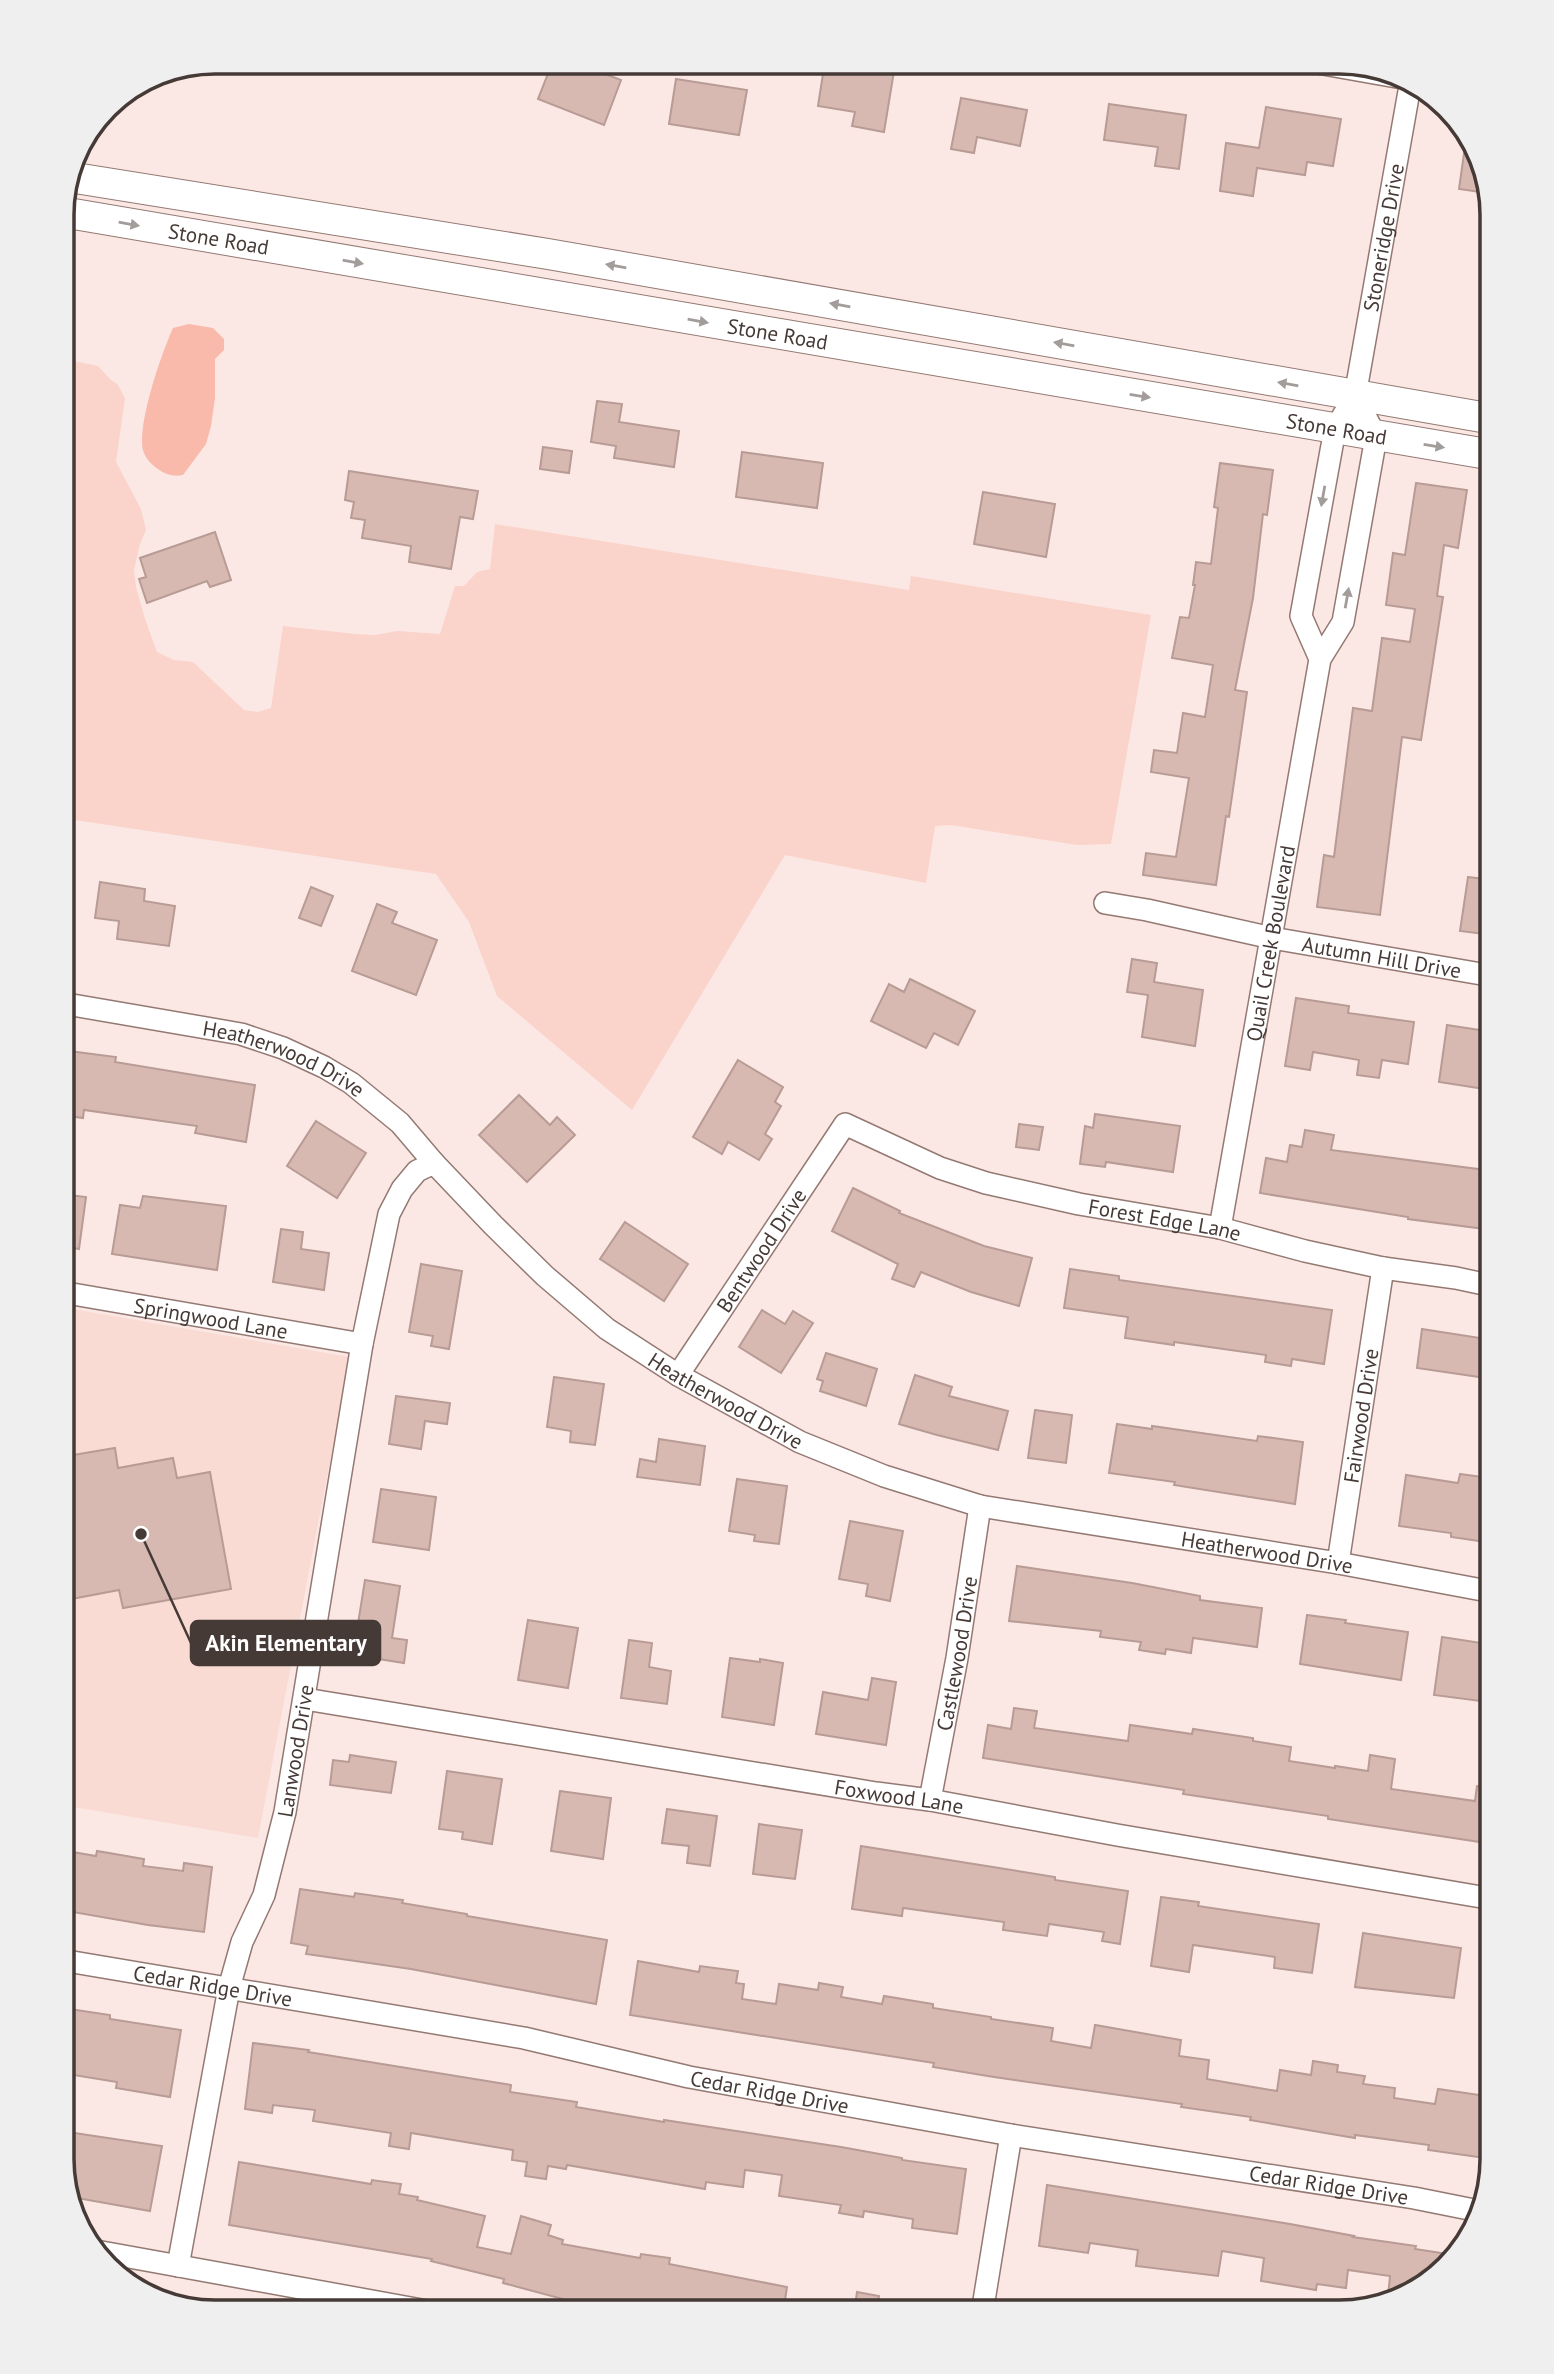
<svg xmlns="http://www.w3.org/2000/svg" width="1554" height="2374" font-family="'PT Sans',sans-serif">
<rect width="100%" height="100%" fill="#fbe8e4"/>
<polygon fill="#fadbd4" points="61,1307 350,1357 258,1838 61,1805"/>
<path fill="#fad3ca" d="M62 293C76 320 73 331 68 360L98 366 110 379 118 385 125 398 116 462 141 509 146 530 140 544 134 570 136 587 145 619 157 652 174 660 193 662 244 710 258 712 271 708 283 626 355 634 375 635 397 631 440 634 455 586H464L477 572 490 569 495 524 909 590 911 576 1151 615 1111 844 1077 845 951 825 935 826 926 883 785 855 632 1110 497 996 469 922 436 874 61 818Z"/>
<path fill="#f9baab" d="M189 324 213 328 224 339V350L215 359V398L211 426 206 444 183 475C174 477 166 475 158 469 152 465 147 460 144 453 135 429 162 352 173 328Z"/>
<g fill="#d7b9b2" stroke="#b79b94" stroke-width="2">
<polygon points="553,61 572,61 621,80 604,125 538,99"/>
<polygon points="825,61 841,61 894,71 884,132 852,126 855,112 818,106"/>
<polygon points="676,79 747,90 739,135 669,124"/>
<polygon points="961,98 1027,110 1020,146 977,137 974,153 951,149"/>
<polygon points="1109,104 1186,115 1179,169 1155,166 1158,147 1104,140"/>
<polygon points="1266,107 1341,119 1333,166 1307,162 1305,175 1257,168 1253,196 1220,191 1226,143 1259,148"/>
<polygon points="1467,132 1472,138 1487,193 1459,189"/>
<polygon points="597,401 622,404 619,422 679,431 674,467 614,458 616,446 591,442"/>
<polygon points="543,447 572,451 569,473 540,469"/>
<polygon points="742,452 823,463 817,508 736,497"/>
<polygon points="1220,463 1273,470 1267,515 1263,514 1253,598 1235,690 1247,692 1229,817 1226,816 1216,885 1143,875 1146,853 1176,857 1189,778 1151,772 1154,750 1177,753 1183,713 1205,717 1213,665 1172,658 1180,617 1189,618 1195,585 1193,585 1196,562 1211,564 1218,508 1214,507"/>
<polygon points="349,471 478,491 473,519 460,517 451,569 409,562 411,546 362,538 365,520 351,518 354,502 345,500"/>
<polygon points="1416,483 1467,490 1458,548 1444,545 1437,596 1443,597 1421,740 1402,737 1380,915 1317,907 1324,855 1334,857 1353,708 1372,711 1382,638 1410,642 1415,609 1386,605 1393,553 1405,555"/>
<polygon points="983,492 1055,504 1046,557 974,544"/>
<polygon points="215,532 231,580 210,587 207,581 147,603 139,579 146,577 140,558"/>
<polygon points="1468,877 1493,880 1493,935 1460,931"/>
<polygon points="100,882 145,889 144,901 175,906 169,946 117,939 119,921 95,918"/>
<polygon points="311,887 333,896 321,926 299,918"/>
<polygon points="377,904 397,912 392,923 437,940 416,995 352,971"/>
<polygon points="1132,959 1157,963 1154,982 1203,990 1195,1046 1142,1037 1148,995 1127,992"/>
<polygon points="910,979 975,1011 958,1045 934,1033 926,1048 871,1021 889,984 904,992"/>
<polygon points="1296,998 1349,1006 1348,1013 1414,1022 1408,1064 1382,1060 1379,1078 1357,1075 1359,1060 1313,1052 1310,1070 1285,1066"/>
<polygon points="1447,1025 1493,1032 1485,1089 1439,1082"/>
<polygon points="69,1051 116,1057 115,1062 255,1085 246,1142 195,1133 197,1126 84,1110 83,1118 61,1115"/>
<polygon points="738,1060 783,1087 775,1102 781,1106 765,1134 772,1139 759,1160 728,1142 722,1154 693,1137"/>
<polygon points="519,1095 550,1125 557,1117 575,1135 527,1182 479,1135"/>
<polygon points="1095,1114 1180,1126 1173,1172 1106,1162 1105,1167 1080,1164 1085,1126 1093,1128"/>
<polygon points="316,1121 366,1153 337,1198 287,1166"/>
<polygon points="1019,1124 1043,1127 1039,1150 1016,1147"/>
<polygon points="1305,1130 1334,1135 1331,1150 1493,1171 1493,1230 1408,1219 1408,1217 1260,1193 1266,1158 1287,1162 1290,1145 1302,1147"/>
<polygon points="853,1188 900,1211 899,1213 984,1246 1032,1258 1019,1306 971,1292 921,1272 914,1287 892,1279 898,1264 832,1231"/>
<polygon points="61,1194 86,1197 79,1249 61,1246"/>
<polygon points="143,1196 226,1206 217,1270 112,1254 120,1205 140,1208"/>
<polygon points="625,1222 688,1264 664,1301 600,1259"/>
<polygon points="281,1229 303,1232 301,1249 329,1253 324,1290 273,1282"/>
<polygon points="421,1264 462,1271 449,1349 431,1346 433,1336 409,1332"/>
<polygon points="1070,1269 1119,1276 1119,1280 1332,1310 1324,1364 1292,1359 1291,1366 1265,1362 1266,1355 1174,1342 1174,1345 1125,1338 1128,1317 1064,1308"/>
<polygon points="762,1310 785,1324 793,1311 813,1323 781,1373 739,1347"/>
<polygon points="1422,1329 1493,1340 1493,1379 1417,1368"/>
<polygon points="826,1353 877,1369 866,1406 820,1391 823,1381 817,1379"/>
<polygon points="915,1375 952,1387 949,1396 1008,1411 998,1450 937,1435 899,1424"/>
<polygon points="554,1377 604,1384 595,1445 570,1442 571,1431 547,1427"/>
<polygon points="396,1396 450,1403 447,1424 425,1421 421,1449 389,1444"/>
<polygon points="1035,1410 1072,1415 1066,1463 1028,1458"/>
<polygon points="1117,1424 1152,1429 1152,1426 1257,1441 1258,1436 1303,1442 1295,1504 1174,1485 1175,1482 1109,1473"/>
<polygon points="659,1439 705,1446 700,1485 637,1477 640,1459 656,1462"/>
<polygon points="115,1448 118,1468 173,1458 177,1478 210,1472 231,1589 123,1608 119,1590 61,1601 61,1457"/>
<polygon points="1460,1474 1483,1477 1481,1492 1493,1493 1493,1543 1451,1537 1451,1533 1399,1526 1406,1475 1458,1483"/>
<polygon points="737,1479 787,1486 779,1544 754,1541 755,1535 729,1531"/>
<polygon points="381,1489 436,1497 429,1550 373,1542"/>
<polygon points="850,1521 903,1531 890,1601 866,1596 868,1584 839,1579"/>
<polygon points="1017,1566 1132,1583 1200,1596 1200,1600 1262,1608 1257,1647 1193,1638 1191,1653 1166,1649 1165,1654 1139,1650 1141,1642 1100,1637 1101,1631 1009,1621"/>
<polygon points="365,1580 400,1586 392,1638 407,1640 404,1663 353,1655"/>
<polygon points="1307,1615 1346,1620 1345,1623 1408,1632 1401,1680 1300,1664"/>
<polygon points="528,1620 578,1628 568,1688 518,1680"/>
<polygon points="1442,1637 1488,1644 1480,1701 1434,1695"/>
<polygon points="629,1640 652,1643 649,1667 671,1671 667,1704 621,1698"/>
<polygon points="730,1658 760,1662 760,1659 783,1663 774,1725 722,1717"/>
<polygon points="872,1678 896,1682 886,1745 816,1734 823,1692 868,1700"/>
<polygon points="1014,1708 1037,1711 1034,1728 1128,1741 1130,1725 1192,1734 1193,1729 1253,1738 1253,1741 1291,1747 1289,1761 1335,1768 1335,1766 1368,1771 1370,1755 1395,1759 1391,1789 1475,1801 1477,1786 1493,1788 1493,1844 1328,1819 1328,1816 1183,1794 1184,1790 983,1758 988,1725 1011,1729"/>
<polygon points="350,1755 396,1762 391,1793 330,1785 333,1760 349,1762"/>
<polygon points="447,1771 502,1779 492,1844 462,1839 463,1832 439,1829"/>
<polygon points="560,1791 611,1798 603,1859 551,1851"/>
<polygon points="667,1809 717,1816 710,1866 687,1863 689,1846 662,1843"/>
<polygon points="759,1824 802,1830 795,1879 753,1874"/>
<polygon points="861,1846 1055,1877 1055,1880 1128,1891 1120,1944 1102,1941 1104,1932 1049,1924 1047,1936 1003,1930 1004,1922 903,1908 902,1916 852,1909"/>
<polygon points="61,1850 96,1856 97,1851 144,1859 143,1866 183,1871 184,1863 212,1867 204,1932 148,1925 61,1910"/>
<polygon points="300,1889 354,1897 355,1893 403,1900 402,1903 467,1914 467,1916 607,1940 596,2004 411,1969 306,1954 308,1946 291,1943"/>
<polygon points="1161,1897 1199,1902 1198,1906 1319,1924 1312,1973 1274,1968 1275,1957 1193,1945 1189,1972 1151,1966"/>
<polygon points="1363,1933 1461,1948 1454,1998 1355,1987"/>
<polygon points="638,1961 699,1972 700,1966 738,1971 736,1983 744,1984 742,1999 776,2004 779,1984 818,1990 819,1983 843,1987 841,1997 882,2004 884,1996 933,2004 933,2008 991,2017 991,2019 1053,2028 1051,2041 1091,2048 1095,2025 1181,2040 1179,2056 1209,2060 1207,2079 1230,2083 1277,2091 1280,2070 1311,2075 1313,2061 1338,2065 1337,2072 1365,2076 1363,2084 1395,2088 1394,2098 1435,2104 1438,2089 1493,2097 1493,2159 1428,2150 1429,2145 1355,2135 1355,2138 1302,2129 1250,2120 1251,2117 1181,2107 1182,2104 994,2077 933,2067 934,2063 630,2015"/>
<polygon points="63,2008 110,2015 110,2019 181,2030 170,2097 116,2088 117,2082 61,2073"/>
<polygon points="253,2043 309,2050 308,2052 511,2085 510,2092 577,2102 576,2107 664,2122 664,2120 841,2147 902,2158 902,2160 966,2169 957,2234 912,2228 913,2219 864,2211 863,2217 839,2213 841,2205 779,2196 782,2175 745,2170 743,2187 706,2182 705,2189 567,2165 566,2169 548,2166 546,2179 525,2176 527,2162 512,2160 513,2150 411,2133 409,2149 389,2146 391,2133 313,2121 315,2110 273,2105 272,2113 245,2109"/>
<polygon points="61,2131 162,2146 150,2211 71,2197 61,2160"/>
<polygon points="239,2162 371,2184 372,2180 401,2184 399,2194 418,2197 417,2200 485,2216 477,2247 511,2254 521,2216 551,2225 548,2235 563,2240 562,2244 640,2258 641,2254 670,2258 669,2264 787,2287 783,2313 572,2313 574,2302 503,2283 504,2279 431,2261 432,2259 229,2225"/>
<polygon points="1047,2185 1290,2224 1354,2236 1353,2237 1416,2246 1415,2249 1454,2255 1416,2292 1398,2297 1388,2296 1390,2276 1348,2270 1346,2288 1317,2284 1316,2290 1261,2281 1264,2258 1222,2251 1218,2276 1136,2266 1138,2250 1090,2243 1088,2253 1039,2246"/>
<polygon points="857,2292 879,2296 876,2313 854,2313"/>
</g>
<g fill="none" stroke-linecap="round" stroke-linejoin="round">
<g stroke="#947973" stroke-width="24">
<g id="minor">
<polyline points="1312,62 1408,79"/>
<path id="s1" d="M1355 396 1411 80"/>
<path id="s2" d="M1105 903 1147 910 1272 938 1493 976"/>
<path id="s3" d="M61 1003 241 1034 283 1048 324 1067 351 1083 400 1123 434 1163 493 1225 545 1276 607 1329 678 1375 800 1442 884 1476 980 1506 1338 1563 1493 1592"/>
<path id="s4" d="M1220 1228 1320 659 1343 622 1376 437 1355 396 1335 429 1301 616 1320 659"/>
<path id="s5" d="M61 1292 362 1344"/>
<path id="s6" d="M678 1375 845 1124 940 1168 986 1183 1079 1204 1220 1228 1305 1251 1383 1268 1456 1278 1493 1286"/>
<path id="s7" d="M1338 1563 1383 1268"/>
<path id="s8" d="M305 1699 876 1793 930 1800 1117 1835 1493 1899"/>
<path id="s9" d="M930 1800 957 1658 980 1506"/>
<path id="s10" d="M61 1960 524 2038 689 2077 1011 2135 1414 2198 1479 2211"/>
<polyline points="96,2251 438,2313"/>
<path id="s11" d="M178 2266 229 1988 242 1942 264 1895 285 1812 362 1344 389 1214 402 1189 417 1171 434 1163"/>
<polyline points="982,2313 1011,2135"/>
</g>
</g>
<g stroke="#947973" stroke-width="32">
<g id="secondary">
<polyline points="69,177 548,254 1493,419"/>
<path id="s12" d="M62 212 1493 455"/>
</g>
</g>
<use href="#minor" stroke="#fff" stroke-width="21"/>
<use href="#secondary" stroke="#fff" stroke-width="30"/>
</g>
<defs><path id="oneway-solid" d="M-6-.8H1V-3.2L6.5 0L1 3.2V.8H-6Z" transform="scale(1.75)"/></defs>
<g fill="#a29c9b">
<use href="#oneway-solid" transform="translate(129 224) rotate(10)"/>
<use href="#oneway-solid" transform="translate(353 262) rotate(10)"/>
<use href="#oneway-solid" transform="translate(616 266) rotate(-170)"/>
<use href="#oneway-solid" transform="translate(840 305) rotate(-170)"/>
<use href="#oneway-solid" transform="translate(698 321) rotate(10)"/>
<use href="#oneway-solid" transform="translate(1064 344) rotate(-170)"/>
<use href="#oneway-solid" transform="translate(1288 384) rotate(-170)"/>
<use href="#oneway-solid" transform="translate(1140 396) rotate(9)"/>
<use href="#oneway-solid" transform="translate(1434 446) rotate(9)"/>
<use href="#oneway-solid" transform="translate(1323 496) rotate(100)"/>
<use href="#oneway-solid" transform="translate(1347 598) rotate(-80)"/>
</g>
<g text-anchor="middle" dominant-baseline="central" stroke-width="7" stroke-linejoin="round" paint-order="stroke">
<g font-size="21" fill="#463a37" stroke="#fff">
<text stroke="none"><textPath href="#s1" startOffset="161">Stoneridge Drive</textPath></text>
<text stroke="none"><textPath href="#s12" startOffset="159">Stone Road</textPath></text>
<text stroke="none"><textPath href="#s12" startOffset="726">Stone Road</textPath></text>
<text stroke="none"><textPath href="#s12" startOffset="1293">Stone Road</textPath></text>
<text stroke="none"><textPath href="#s4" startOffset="289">Quail Creek Boulevard</textPath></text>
<text stroke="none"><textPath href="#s2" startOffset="282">Autumn Hill Drive</textPath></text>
<text stroke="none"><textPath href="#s3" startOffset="231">Heatherwood Drive</textPath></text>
<text stroke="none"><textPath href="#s6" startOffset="637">Forest Edge Lane</textPath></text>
<text stroke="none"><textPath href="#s6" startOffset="150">Bentwood Drive</textPath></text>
<text stroke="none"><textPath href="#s5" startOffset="152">Springwood Lane</textPath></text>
<text stroke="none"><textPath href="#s3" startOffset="798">Heatherwood Drive</textPath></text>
<text stroke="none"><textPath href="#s7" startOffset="149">Fairwood Drive</textPath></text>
<text stroke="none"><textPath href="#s3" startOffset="1365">Heatherwood Drive</textPath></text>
<text stroke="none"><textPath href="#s9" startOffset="149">Castlewood Drive</textPath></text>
<text stroke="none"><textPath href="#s11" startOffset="530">Lanwood Drive</textPath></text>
<text stroke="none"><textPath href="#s8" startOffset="602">Foxwood Lane</textPath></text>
<text stroke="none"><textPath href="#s10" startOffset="154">Cedar Ridge Drive</textPath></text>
<text stroke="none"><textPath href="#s10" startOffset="721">Cedar Ridge Drive</textPath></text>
<text stroke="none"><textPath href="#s10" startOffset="1288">Cedar Ridge Drive</textPath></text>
</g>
</g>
<path d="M0 0H1554V2374H0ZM215 74H1339A141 141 0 0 1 1480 215V2159A141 141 0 0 1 1339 2300H215A141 141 0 0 1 74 2159V215A141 141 0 0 1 215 74Z" fill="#f0efef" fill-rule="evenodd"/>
<path fill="none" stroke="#463a37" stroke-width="3.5" d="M215 74H1339A141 141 0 0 1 1480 215V2159A141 141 0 0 1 1339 2300H215A141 141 0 0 1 74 2159V215A141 141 0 0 1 215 74Z"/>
<path fill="none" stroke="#463a37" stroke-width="2.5" d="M141 1534L191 1643"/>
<circle fill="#463a37" stroke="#fff" stroke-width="2.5" cx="141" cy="1534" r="7"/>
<rect fill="#463a37" stroke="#463a37" stroke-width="2.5" x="191" y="1621" width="189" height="44" rx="7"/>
<g font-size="23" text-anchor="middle" font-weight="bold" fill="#fff">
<text x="286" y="1651">Akin Elementary</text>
</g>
</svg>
